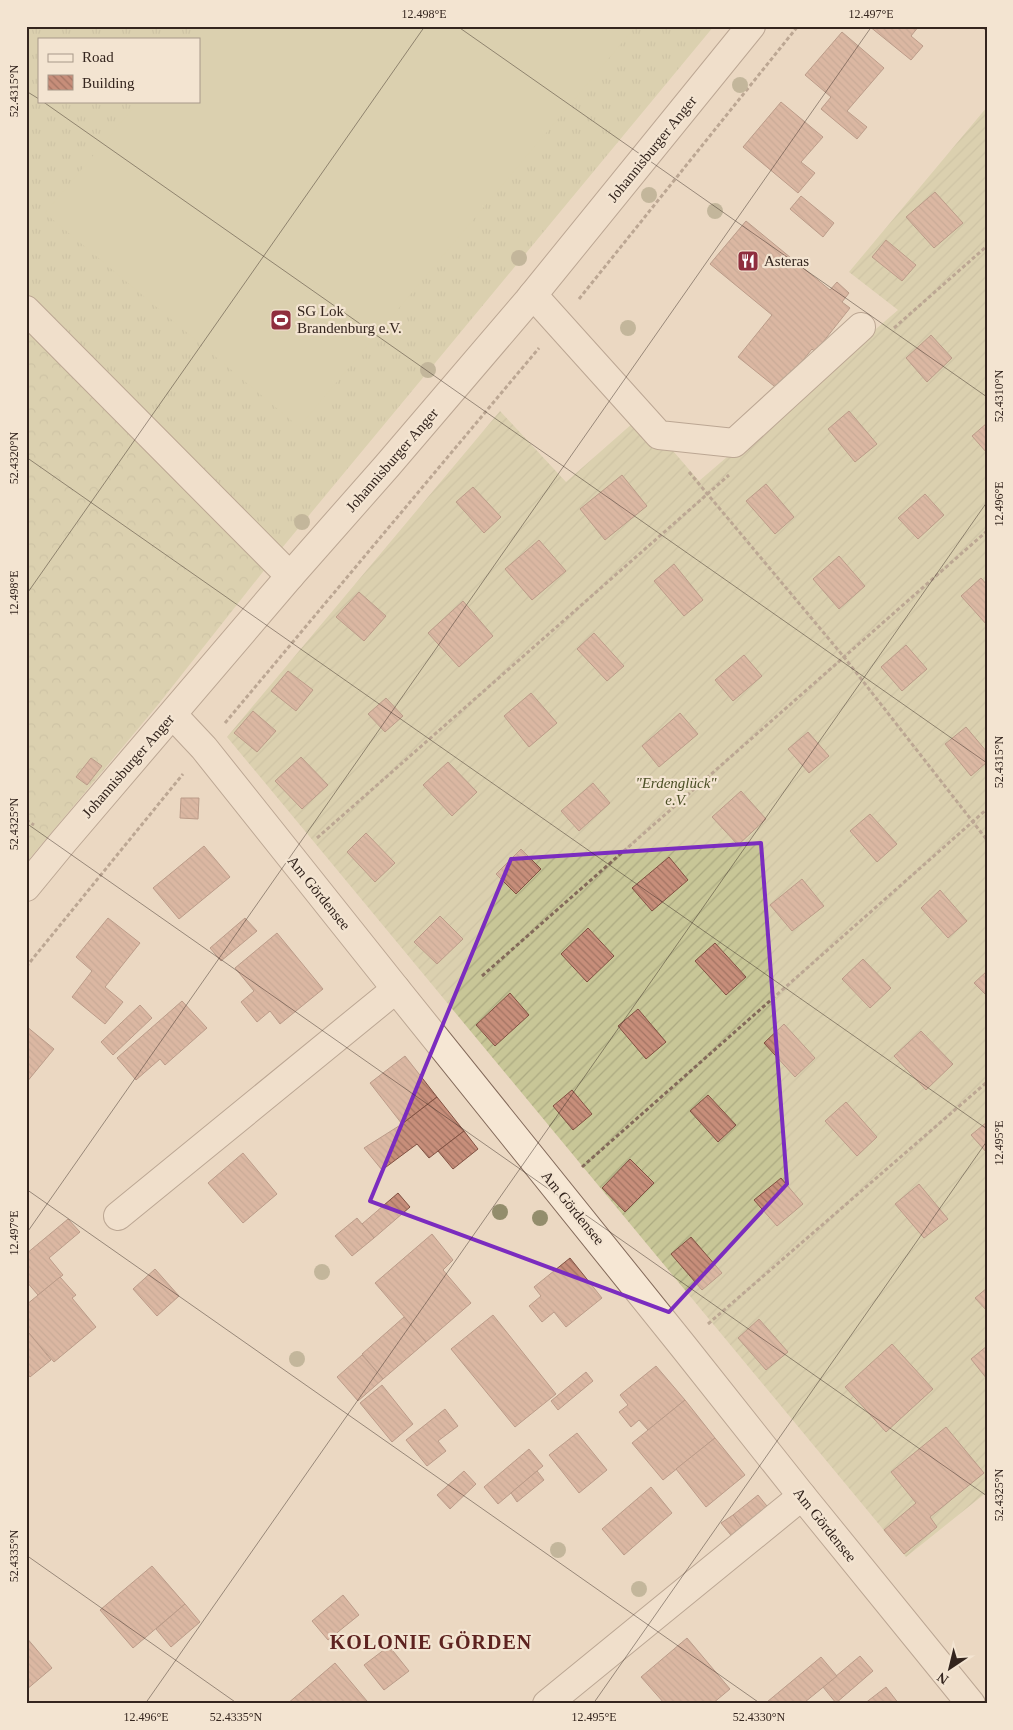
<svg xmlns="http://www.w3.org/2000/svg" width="1013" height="1730" font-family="Georgia,serif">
<defs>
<pattern id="grass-tufts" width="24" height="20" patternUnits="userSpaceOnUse" patternTransform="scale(1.25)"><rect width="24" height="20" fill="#c8c697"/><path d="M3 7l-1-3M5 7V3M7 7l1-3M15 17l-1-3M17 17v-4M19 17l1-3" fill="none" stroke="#acaa82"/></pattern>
<pattern id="forest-crowns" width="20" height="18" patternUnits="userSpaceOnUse" patternTransform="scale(1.25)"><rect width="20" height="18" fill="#c8c697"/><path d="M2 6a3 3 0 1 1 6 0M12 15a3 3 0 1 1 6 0" fill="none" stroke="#acaa82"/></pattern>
<pattern id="garden-furrows" width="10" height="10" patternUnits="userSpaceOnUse" patternTransform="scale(1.25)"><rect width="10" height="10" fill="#c8c697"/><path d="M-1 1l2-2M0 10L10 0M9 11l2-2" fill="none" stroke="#acaa82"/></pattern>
<pattern id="building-back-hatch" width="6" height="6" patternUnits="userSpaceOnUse" patternTransform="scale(1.25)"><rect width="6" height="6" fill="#c78e7a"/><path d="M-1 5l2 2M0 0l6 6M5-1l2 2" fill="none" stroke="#a27463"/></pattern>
</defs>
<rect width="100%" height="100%" fill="#ebd8c2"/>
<path fill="url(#grass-tufts)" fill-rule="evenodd" d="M26 26H714L277 554 26 298ZM39 39H199V101H39Z"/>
<polygon fill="url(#forest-crowns)" points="26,298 277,554 157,706 26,863"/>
<polygon fill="url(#garden-furrows)" points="987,107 987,1492 906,1557 227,737 500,411 566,482 642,415 699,481 898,310 849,272"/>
<polygon fill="#c8c697" points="202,26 636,26 299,427 45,213 139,101 199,101 199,39 191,39"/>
<g fill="url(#building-back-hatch)" stroke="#815142">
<polygon points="869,26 919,26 911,36 923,46 911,60"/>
<polygon points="842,32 884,68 847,111 867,127 857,139 821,109 831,97 805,75"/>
<polygon points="781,102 823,137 801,162 815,173 798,193 743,147"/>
<polygon points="935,192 963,223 934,248 906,217"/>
<polygon points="801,196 834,223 823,237 790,209"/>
<polygon points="746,221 830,290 837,282 849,293 842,302 850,308 815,352 812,349 779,390 738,357 772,315 710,264"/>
<polygon points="886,240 916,265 902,281 872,257"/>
<polygon points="931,335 952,358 927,382 906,358"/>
<polygon points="849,411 877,444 855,462 828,429"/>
<polygon points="987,423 987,453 972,436"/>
<polygon points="622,475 647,506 605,540 580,509"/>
<polygon points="766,484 794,517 775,534 746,501"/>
<polygon points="473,487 501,517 484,533 456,502"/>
<polygon points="925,494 944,515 918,539 898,518"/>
<polygon points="539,540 566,571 532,600 505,569"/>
<polygon points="839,556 865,586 839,609 813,579"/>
<polygon points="674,564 703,600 684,616 654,581"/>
<polygon points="981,578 987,585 987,625 961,596"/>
<polygon points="359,592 386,616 364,641 336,617"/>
<polygon points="463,601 493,636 459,667 428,633"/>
<polygon points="594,633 624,666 607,681 577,649"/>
<polygon points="906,645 927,669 902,691 881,667"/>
<polygon points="744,655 762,676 733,701 715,680"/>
<polygon points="288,671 313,690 296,711 271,691"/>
<polygon points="531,693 557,723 529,747 504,716"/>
<polygon points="386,698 403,716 385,732 368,714"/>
<polygon points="253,711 276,731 257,752 234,733"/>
<polygon points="680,713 698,734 659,767 642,746"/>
<polygon points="966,727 987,752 987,762 971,776 945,744"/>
<polygon points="808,732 829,756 809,773 788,749"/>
<polygon points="301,757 328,785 302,809 275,781"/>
<polygon points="91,758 102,766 87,785 76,777"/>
<polygon points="448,762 477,792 452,816 423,785"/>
<polygon points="593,783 610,803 579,831 561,811"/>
<polygon points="741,791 766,819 738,845 712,817"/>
<polygon points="181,798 199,798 198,819 180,818"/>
<polygon points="870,814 897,844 877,862 850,831"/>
<polygon points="366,833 395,863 375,882 347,852"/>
<polygon points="204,846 230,877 179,919 153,888"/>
<polygon points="521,849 541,869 516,894 496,874"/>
<polygon points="669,857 688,880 652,911 632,888"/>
<polygon points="802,879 824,906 792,931 770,905"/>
<polygon points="940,890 967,921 948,938 921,908"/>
<polygon points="440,916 463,939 437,964 414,942"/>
<polygon points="108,918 140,943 105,987 123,1002 105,1024 72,997 92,971 76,957"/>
<polygon points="245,918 257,931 221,961 210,948"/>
<polygon points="588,928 614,956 587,982 561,954"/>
<polygon points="277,933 323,989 280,1024 270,1011 257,1022 241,1002 254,991 235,968"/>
<polygon points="715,943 746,977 726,995 695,961"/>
<polygon points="863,959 891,988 870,1008 842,979"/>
<polygon points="987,971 987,996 974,983"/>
<polygon points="510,993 529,1015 495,1046 476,1025"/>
<polygon points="182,1001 207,1028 165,1065 160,1059 136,1080 117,1058"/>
<polygon points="140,1005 152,1018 113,1055 101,1042"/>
<polygon points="638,1009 666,1042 646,1059 618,1026"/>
<polygon points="784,1024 815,1058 795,1077 764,1043"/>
<polygon points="26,1026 54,1049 26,1083"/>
<polygon points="921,1031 953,1064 926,1090 894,1056"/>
<polygon points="405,1056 437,1097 402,1124 370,1083"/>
<polygon points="572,1090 592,1114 573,1130 553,1106"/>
<polygon points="708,1095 736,1125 718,1142 690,1111"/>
<polygon points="437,1097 464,1131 429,1158 417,1144 382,1170 364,1148 402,1124"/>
<polygon points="846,1102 877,1137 857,1156 825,1121"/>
<polygon points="987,1122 987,1153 971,1135"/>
<polygon points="464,1131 478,1149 453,1169 438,1151"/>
<polygon points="243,1153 277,1194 243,1223 208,1183"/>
<polygon points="630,1159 654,1183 625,1212 602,1188"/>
<polygon points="781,1178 803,1204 777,1226 754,1200"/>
<polygon points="919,1184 948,1219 924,1238 895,1204"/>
<polygon points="398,1193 410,1207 374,1238 362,1224"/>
<polygon points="357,1218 374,1238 352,1256 335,1236"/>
<polygon points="68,1219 80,1232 49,1258 63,1275 38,1295 26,1281 26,1254"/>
<polygon points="432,1234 453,1260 443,1270 471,1303 426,1342 375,1283"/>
<polygon points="691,1237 722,1273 702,1290 671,1254"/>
<polygon points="570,1258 602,1298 566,1327 554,1312 542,1322 529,1306 541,1296 534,1287"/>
<polygon points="155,1269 179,1296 157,1316 133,1289"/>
<polygon points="60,1277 76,1295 72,1298 96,1327 54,1362 26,1330 26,1305"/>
<polygon points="987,1288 987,1311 975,1298"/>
<polygon points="493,1315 556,1394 515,1427 451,1349"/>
<polygon points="404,1317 426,1342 383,1379 362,1354"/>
<polygon points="759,1319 788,1352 766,1370 738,1338"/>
<polygon points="29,1333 51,1360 30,1377 26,1372 26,1336"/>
<polygon points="892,1344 933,1389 886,1432 845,1387"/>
<polygon points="987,1346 987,1379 971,1359"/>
<polygon points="362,1355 383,1379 358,1401 337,1377"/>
<polygon points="656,1366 685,1400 648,1430 639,1420 631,1427 619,1412 628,1405 620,1395"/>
<polygon points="586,1372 593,1381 558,1410 551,1401"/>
<polygon points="382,1385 413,1424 392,1442 360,1403"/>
<polygon points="685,1400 715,1438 663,1480 632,1443"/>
<polygon points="445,1409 458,1426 438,1441 446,1451 427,1466 406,1440"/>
<polygon points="946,1427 984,1473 930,1517 937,1527 904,1554 884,1530 916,1503 891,1472"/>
<polygon points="577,1433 607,1470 579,1493 549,1455"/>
<polygon points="715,1438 745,1475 706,1507 676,1469"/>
<polygon points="529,1449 543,1466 498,1504 484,1487"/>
<polygon points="464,1471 476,1484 450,1509 437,1495"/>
<polygon points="537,1471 544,1480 517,1502 511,1493"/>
<polygon points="651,1487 672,1513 624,1555 602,1529"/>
<polygon points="758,1495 771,1511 745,1531 733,1515"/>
<polygon points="733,1515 745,1531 734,1539 721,1523"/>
<polygon points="152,1566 185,1604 133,1648 100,1610"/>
<polygon points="343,1595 359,1615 328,1640 312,1621"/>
<polygon points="185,1604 200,1622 171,1647 156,1629"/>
<polygon points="26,1637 52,1668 26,1690"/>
<polygon points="687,1638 730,1689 712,1704 662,1704 664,1703 641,1677"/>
<polygon points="389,1646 409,1671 384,1690 364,1665"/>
<polygon points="860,1656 873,1671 836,1703 823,1687"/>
<polygon points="821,1657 837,1676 805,1702 803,1704 769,1704 767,1702"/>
<polygon points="335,1663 367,1701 364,1704 287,1704"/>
<polygon points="886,1687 899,1704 864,1704"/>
</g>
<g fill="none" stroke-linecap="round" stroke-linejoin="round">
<g stroke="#836a5a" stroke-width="30">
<g id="minor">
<polyline points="533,295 659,435 734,443 861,327"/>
<polyline points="26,310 290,576"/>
<polyline points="173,715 204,748 396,989 683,1346 802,1496 971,1704"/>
<polyline points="26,887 63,842 290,576 387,466 528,301 751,26"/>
<polyline points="118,1216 396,989"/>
<polyline points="547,1704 802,1496"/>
</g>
</g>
<g stroke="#836a5a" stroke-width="3" stroke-dasharray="4 2.5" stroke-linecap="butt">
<polyline points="579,299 798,26"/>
<polyline points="894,328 987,246"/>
<polyline points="689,472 844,657 987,840"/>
<polyline points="225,723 539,348"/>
<polyline points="26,820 34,825"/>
<polyline points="317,838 729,475"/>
<polyline points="26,967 183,774"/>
<polyline points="482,976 987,531"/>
<polyline points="582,1167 987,809"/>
<polyline points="708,1324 987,1082"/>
</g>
<use href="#minor" stroke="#f6e7d4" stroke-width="28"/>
</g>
<g fill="#938d6c">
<circle cx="740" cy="85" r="8"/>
<circle cx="649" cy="195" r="8"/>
<circle cx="715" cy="211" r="8"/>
<circle cx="519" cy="258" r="8"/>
<circle cx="628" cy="328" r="8"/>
<circle cx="428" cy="370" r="8"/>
<circle cx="302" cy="522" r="8"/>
<circle cx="500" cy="1212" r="8"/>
<circle cx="540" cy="1218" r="8"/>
<circle cx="322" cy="1272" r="8"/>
<circle cx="297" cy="1359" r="8"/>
<circle cx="558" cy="1550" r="8"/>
<circle cx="639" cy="1589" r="8"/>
</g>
<path d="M0 0H1013V1730H0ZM761 843 787 1184 669 1312 370 1201 511 859Z" fill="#ebd8c2" fill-opacity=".55" fill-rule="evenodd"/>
<path fill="none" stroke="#7b2cbf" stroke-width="4" stroke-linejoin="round" d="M761 843 787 1184 669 1312 370 1201 511 859Z"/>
<path fill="none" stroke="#34251e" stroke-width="1" stroke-opacity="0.45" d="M457 26 987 397M980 26 987 31M26 91 39 99M42 101 987 763M26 457 987 1129M26 595 425 26M26 823 987 1496M26 1189 761 1704M26 1234 872 26M26 1555 238 1704M145 1704 987 502M593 1704 987 1141"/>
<defs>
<g id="restaurant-square" transform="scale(1.125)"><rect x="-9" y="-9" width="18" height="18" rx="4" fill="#8f2e3e" stroke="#f3e4d1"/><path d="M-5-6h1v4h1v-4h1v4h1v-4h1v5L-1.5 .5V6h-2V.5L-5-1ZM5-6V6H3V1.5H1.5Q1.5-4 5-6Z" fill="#fff"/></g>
<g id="stadium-square" transform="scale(1.125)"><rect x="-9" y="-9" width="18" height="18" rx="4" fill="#8f2e3e" stroke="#f3e4d1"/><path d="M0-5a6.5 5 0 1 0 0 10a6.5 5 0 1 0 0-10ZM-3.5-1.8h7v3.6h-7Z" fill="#fff"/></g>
</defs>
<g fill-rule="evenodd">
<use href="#restaurant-square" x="748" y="261"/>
<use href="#stadium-square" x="281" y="320"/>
</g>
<g text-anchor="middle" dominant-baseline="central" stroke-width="4.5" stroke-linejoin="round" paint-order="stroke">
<g font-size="15" fill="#34251e" stroke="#f3e4d1">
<text transform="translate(652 149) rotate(-51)">Johannisburger Anger</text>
<text transform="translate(392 460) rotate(-49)">Johannisburger Anger</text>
<text transform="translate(128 766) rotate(-49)">Johannisburger Anger</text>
<text transform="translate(319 893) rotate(51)">Am Gördensee</text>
<text transform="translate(573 1208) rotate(51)">Am Gördensee</text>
<text transform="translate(825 1525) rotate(51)">Am Gördensee</text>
</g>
<g font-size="15" fill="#34251e" stroke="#f3e4d1" text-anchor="start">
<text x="764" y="261">Asteras</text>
<text x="297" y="311">SG Lok<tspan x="297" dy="17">Brandenburg e.V.</tspan></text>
</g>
<g font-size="15" font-style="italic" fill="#4b4f25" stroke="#f3e4d1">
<text x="676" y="783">"Erdenglück"<tspan x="676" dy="17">e.V.</tspan></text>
</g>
<g font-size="20" font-weight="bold" letter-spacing="1" fill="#5e2320" stroke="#f3e4d1">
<text x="431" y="1642">KOLONIE GÖRDEN</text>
</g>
</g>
<rect width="1013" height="1730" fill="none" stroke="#f3e4d1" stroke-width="55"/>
<rect x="38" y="38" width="162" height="65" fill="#f3e4d1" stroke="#a79889"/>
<rect x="48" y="54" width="25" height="8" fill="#f6e7d4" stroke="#a79889"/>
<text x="82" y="62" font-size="15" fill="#34251e">Road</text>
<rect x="48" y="75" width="25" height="15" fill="url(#building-back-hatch)" stroke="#a79889"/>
<text x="82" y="88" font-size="15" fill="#34251e">Building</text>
<g transform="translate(950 1668) rotate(215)" stroke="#f3e4d1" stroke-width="4" paint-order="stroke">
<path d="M0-4L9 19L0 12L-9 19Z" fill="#34251e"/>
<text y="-8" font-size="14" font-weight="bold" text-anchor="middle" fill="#34251e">N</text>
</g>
<rect x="28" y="28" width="958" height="1674" fill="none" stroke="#34251e" stroke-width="2"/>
<g font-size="12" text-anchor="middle" fill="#34251e">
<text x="424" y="18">12.498°E</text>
<text x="871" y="18">12.497°E</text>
<text transform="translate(14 91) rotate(-90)" y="4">52.4315°N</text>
<text transform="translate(999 396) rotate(-90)" y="4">52.4310°N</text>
<text transform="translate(14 458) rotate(-90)" y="4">52.4320°N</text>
<text transform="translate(999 504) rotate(-90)" y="4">12.496°E</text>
<text transform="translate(14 593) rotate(-90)" y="4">12.498°E</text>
<text transform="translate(999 762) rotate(-90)" y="4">52.4315°N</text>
<text transform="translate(14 824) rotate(-90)" y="4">52.4325°N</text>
<text transform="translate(999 1143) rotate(-90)" y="4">12.495°E</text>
<text transform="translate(14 1233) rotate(-90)" y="4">12.497°E</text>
<text transform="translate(999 1495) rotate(-90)" y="4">52.4325°N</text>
<text transform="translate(14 1556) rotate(-90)" y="4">52.4335°N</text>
<text x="146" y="1721">12.496°E</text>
<text x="236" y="1721">52.4335°N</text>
<text x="594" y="1721">12.495°E</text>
<text x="759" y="1721">52.4330°N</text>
</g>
</svg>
